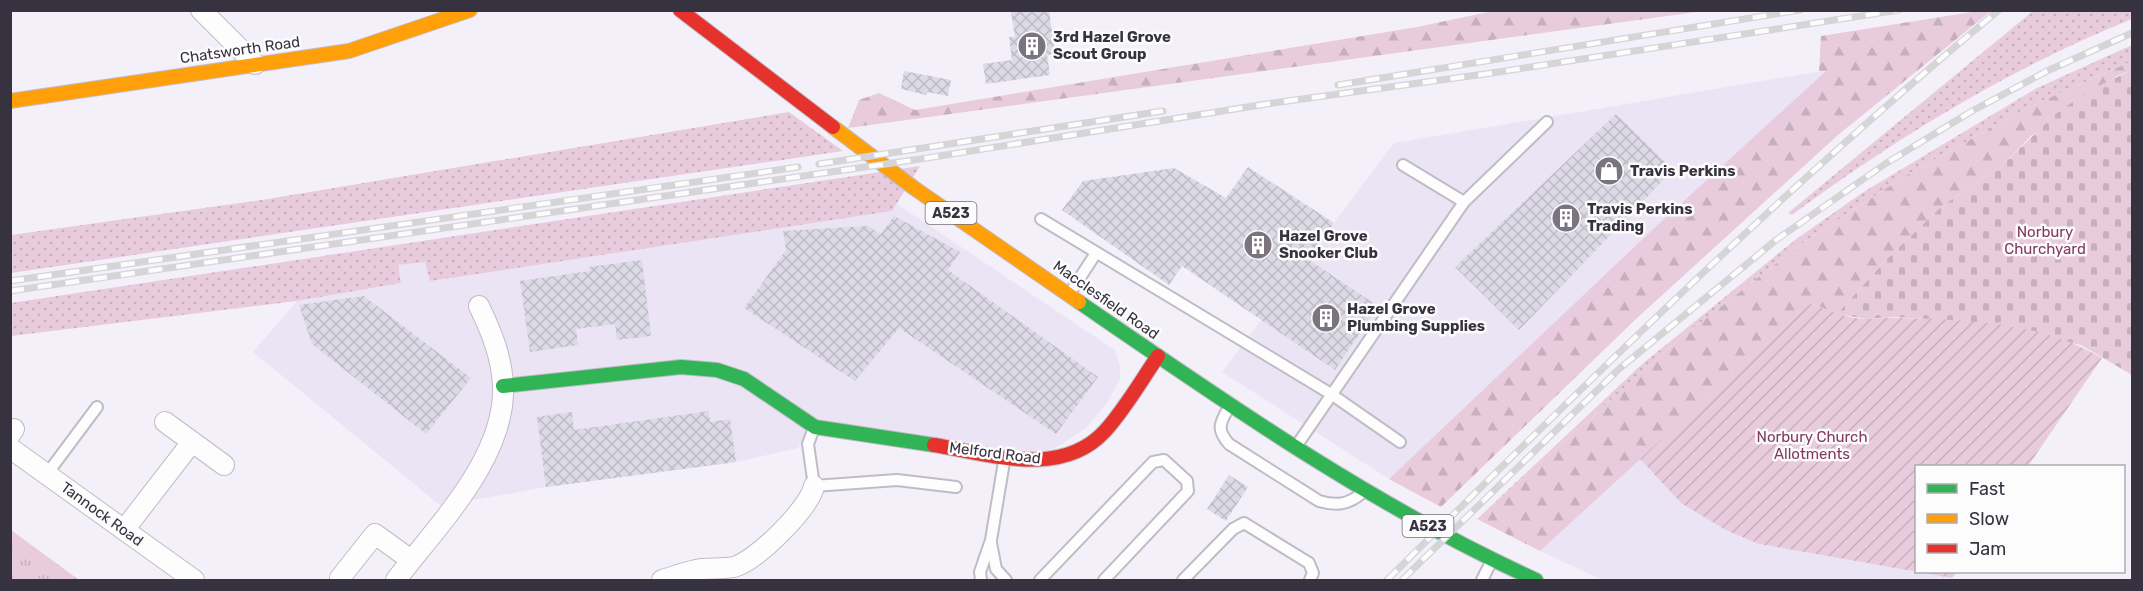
<svg xmlns="http://www.w3.org/2000/svg" width="2143" height="591" font-family="Rubik,sans-serif">
<defs>
<pattern id="grass-dots" width="8" height="8" patternUnits="userSpaceOnUse" patternTransform="scale(1.5)"><rect width="8" height="8" fill="#e8cbdc"/><path d="M2 2h.1M6 6h.1" fill="none" stroke="#c8afbe" stroke-width="1.8" stroke-linecap="round"/></pattern>
<pattern id="forest-firs" width="22" height="20" patternUnits="userSpaceOnUse" patternTransform="scale(1.5)"><rect width="22" height="20" fill="#e8cbdc"/><path d="M5 1l3.5 6h-7zM16 11l3.5 6h-7z" fill="#c8afbe"/></pattern>
<pattern id="cemetery-stones" width="16" height="16" patternUnits="userSpaceOnUse" patternTransform="scale(1.5)"><rect width="16" height="16" fill="#e8cbdc"/><path d="M2 7V4a2 2 0 0 1 4 0v3zM10 15v-3a2 2 0 0 1 4 0v3z" fill="#c8afbe"/></pattern>
<pattern id="park-tufts" width="24" height="20" patternUnits="userSpaceOnUse" patternTransform="scale(1.5)"><rect width="24" height="20" fill="#e8cbdc"/><path d="M3 7l-1-3M5 7V3M7 7l1-3M15 17l-1-3M17 17v-4M19 17l1-3" fill="none" stroke="#c8afbe"/></pattern>
<pattern id="garden-furrows" width="10" height="10" patternUnits="userSpaceOnUse" patternTransform="scale(1.5)"><rect width="10" height="10" fill="#e8cbdc"/><path d="M-1 1l2-2M0 10L10 0M9 11l2-2" fill="none" stroke="#c8afbe"/></pattern>
<pattern id="building-cross-hatch" width="8" height="8" patternUnits="userSpaceOnUse" patternTransform="scale(1.5)"><rect width="8" height="8" fill="#dbdae5"/><path d="M0 0l8 8M0 8l8-8" fill="none" stroke="#bdbcc6"/></pattern>
</defs>
<rect width="100%" height="100%" fill="#f4f0fa"/>
<g fill="#ebe4f5">
<polygon points="1828,70 1650,232 1389,479 1222,372 1394,143"/>
<polygon points="897,204 1115,350 1120,366 1120,380 1106,404 1086,428 1059,446 1028,460 815,427 798,448 736,462 546,487 441,506 253,352 297,301 401,283 397,265 425,262 430,280 892,211"/>
<polygon points="1640,459 1681,503 1759,544 1952,578 1602,580 1540,551"/>
</g>
<g fill="url(#grass-dots)">
<path d="M2033 11H2132V19C2012 67 1896 138 1792 215L1788 213Z"/>
<polygon points="2132,45 2132,61 2025,109 1905,176 1797,247 1677,341 1477,519 1640,366 1795,240 1862,193 2037,88"/>
<polygon points="789,112 843,151 11,273 11,235 268,199"/>
<polygon points="920,166 892,211 430,281 425,262 398,265 401,283 297,301 11,336 11,303"/>
</g>
<g fill="url(#forest-firs)">
<polygon points="1493,11 1704,11 848,128 859,100 879,93 915,110 1417,27"/>
<polygon points="1978,11 1991,11 1838,135 1636,319 1441,507 1389,479 1650,232 1826,71 1819,71 1821,36"/>
<polygon points="2132,61 2132,70 2117,76 2031,136 2004,163 1941,207 1887,259 1837,314 1811,303 1540,551 1477,519 1677,341 1797,247 1905,176 2025,109"/>
</g>
<polygon fill="url(#cemetery-stones)" points="2132,70 2132,375 2081,345 1958,321 1894,317 1867,319 1837,314 1887,259 1941,207 2004,163 2057,113 2090,90"/>
<polygon fill="url(#park-tufts)" points="10,530 11,530 79,580 11,580"/>
<path fill="url(#garden-furrows)" d="M1811 303C1829 311 1848 319 1868 319 1878 319 1887 317 1896 318 1967 320 2039 321 2102 358L2028 466H1916V572H1957L1952 578 1759 544 1726 530 1681 503 1640 459Z"/>
<g fill="url(#building-cross-hatch)">
<polygon points="1025,10 1049,10 1055,54 1047,55 1050,75 986,84 983,64 1012,60 1009,37 1015,37 1011,12"/>
<polygon points="904,71 951,80 948,96 927,92 926,95 901,89"/>
<polygon points="1616,114 1673,170 1519,330 1455,267"/>
<polygon points="1248,167 1334,223 1309,260 1378,306 1335,370 1182,266 1169,285 1062,210 1083,181 1174,168 1226,198"/>
<polygon points="894,216 960,252 948,270 1098,377 1056,434 899,328 855,381 744,308 786,250 783,231 868,226 881,234"/>
<polygon points="642,260 651,336 617,340 615,324 576,329 578,345 530,352 520,281 590,271 589,267"/>
<polygon points="364,296 471,378 426,434 312,344 299,305"/>
<polygon points="709,411 710,422 730,419 736,462 546,487 537,417 572,412 574,430"/>
<polygon points="1229,475 1248,487 1226,521 1207,509"/>
</g>
<g fill="none" stroke-linecap="round" stroke-linejoin="round">
<g stroke="#c0bcc6" stroke-width="14">
<g id="lane">
<polyline points="1403,165 1464,202"/>
<polyline points="1041,219 1331,394 1400,442"/>
<polyline points="1070,293 1096,253"/>
<path d="M1228 409C1219 424 1217 430 1229 444L1319 501C1336 506 1348 505 1362 493"/>
<polyline points="814,428 808,444 814,486 897,480 956,487"/>
<polyline points="1297,445 1464,202 1547,122"/>
<polyline points="47,474 97,407"/>
<polyline points="991,543 996,569 1006,580"/>
<polyline points="981,580 980,572 991,540 1005,456"/>
<polyline points="1040,580 1153,462 1164,460 1187,481 1188,491 1104,580"/>
<polyline points="1183,580 1233,529 1244,523 1309,563 1313,573 1310,580"/>
<polyline points="1482,580 1491,562"/>
</g>
</g>
<g stroke="#c0bcc6" stroke-width="22">
<g id="street">
<polyline points="201,10 255,64"/>
<polyline points="165,422 224,465"/>
<polyline points="10,435 14,429"/>
<polyline points="10,448 194,580"/>
<polyline points="124,530 192,442"/>
<polyline points="340,578 375,534 411,560"/>
<path d="M396 580C436 527 506 458 503 386 502 357 491 331 479 306"/>
<path d="M662 580C676 576 688 571 702 569 712 568 724 569 734 567 756 561 810 508 814 486"/>
</g>
</g>
<g stroke="#c0bcc6" stroke-width="16">
<g id="fast">
<path d="M1079 302C1226 403 1373 506 1536 580"/>
<polyline points="503,386 681,367 717,370 744,379 815,427 934,445"/>
</g>
</g>
<g stroke="#c0bcc6" stroke-width="16">
<g id="slow">
<polyline points="10,101 349,51 470,10"/>
<polyline points="833,127 914,188 1079,302"/>
</g>
</g>
<g stroke="#c0bcc6" stroke-width="16">
<g id="jam">
<polyline points="680,10 833,127"/>
<path d="M934 445C989 454 1061 479 1105 431 1125 409 1141 381 1158 356"/>
</g>
</g>
<use href="#lane" stroke="#fdfdfe" stroke-width="10"/>
<use href="#street" stroke="#fdfdfe" stroke-width="20"/>
<use href="#fast" stroke="#30b455" stroke-width="14"/>
<use href="#slow" stroke="#ff9f0a" stroke-width="14"/>
<use href="#jam" stroke="#e5322d" stroke-width="14"/>
<g stroke="#d5d4d7" stroke-width="7">
<g id="rail">
<polyline points="1338,85 1800,10"/>
<polyline points="819,164 1163,111"/>
<polyline points="10,281 798,167"/>
<polyline points="10,291 927,158 1273,103 1492,73 1899,10"/>
<path d="M1387 580C1585 384 1784 188 1999 10"/>
<polyline points="1402,580 1619,369 1776,240 1885,164 1972,111 2047,71 2132,33"/>
</g>
</g>
<use href="#rail" stroke="#fcfcfc" stroke-width="4.5" stroke-dasharray="14" stroke-linecap="butt"/>
</g>
<defs>
<g id="building-disc" transform="scale(1.5)"><circle r="9.5" fill="#797480" stroke="#fcfcfc"/><path d="M-4-6H4V6H1V3H-1V6H-4ZM-2.5-4.3h1.7v1.8h-1.7ZM.8-4.3h1.7v1.8H.8ZM-2.5-1h1.7V.8h-1.7ZM.8-1h1.7V.8H.8Z" fill="#fff"/></g>
<g id="shop-disc" transform="scale(1.5)"><circle r="9.5" fill="#797480" stroke="#fcfcfc"/><path d="M-5-2.5h2.3a2.7 3.5 0 0 1 5.4 0H5L5.5 6h-11ZM-1.5-2.5h3a1.5 2.3 0 0 0-3 0Z" fill="#fff"/></g>
</defs>
<g fill-rule="evenodd">
<use href="#building-disc" x="1032" y="46"/>
<use href="#shop-disc" x="1609" y="171"/>
<use href="#building-disc" x="1566" y="218"/>
<use href="#building-disc" x="1258" y="245"/>
<use href="#building-disc" x="1326" y="318"/>
</g>
<g text-anchor="middle" dominant-baseline="central" stroke-width="5" stroke-linejoin="round" paint-order="stroke">
<g fill="#fcfcfc" stroke="#726f78" stroke-width="1.5">
<rect x="925.5" y="202" width="51" height="22" rx="4.5"/>
<rect x="1402.5" y="515" width="51" height="22" rx="4.5"/>
</g>
<g font-size="14" font-weight="bold" fill="#37323f">
<text x="951" y="213">A523</text>
<text x="1428" y="526">A523</text>
</g>
<g font-size="15" font-weight="bold" fill="#37323f" stroke="#fcfcfc" text-anchor="start">
<text x="1053" y="37">3rd Hazel Grove<tspan x="1053" dy="17">Scout Group</tspan></text>
<text x="1630" y="171">Travis Perkins</text>
<text x="1587" y="209">Travis Perkins<tspan x="1587" dy="17">Trading</tspan></text>
<text x="1279" y="236">Hazel Grove<tspan x="1279" dy="17">Snooker Club</tspan></text>
<text x="1347" y="309">Hazel Grove<tspan x="1347" dy="17">Plumbing Supplies</tspan></text>
</g>
<g font-size="15" fill="#37323f" stroke="#fcfcfc">
<text transform="translate(240 50) rotate(-8)">Chatsworth Road</text>
<text transform="translate(1106 300) rotate(35)">Macclesfield Road</text>
<text transform="translate(995 453) rotate(7)">Melford Road</text>
<text transform="translate(102 514) rotate(36)">Tannock Road</text>
</g>
<g font-size="15" fill="#843962" stroke="#fcfcfc">
<text x="2045" y="232">Norbury<tspan x="2045" dy="17">Churchyard</tspan></text>
<text x="1812" y="437">Norbury Church<tspan x="1812" dy="17">Allotments</tspan></text>
</g>
</g>
<rect width="2143" height="591" fill="none" stroke="#37323f" stroke-width="24"/>
<rect x="1915" y="465" width="210" height="108" fill="#fcfcfc" stroke="#adabb0" stroke-width="1.5"/>
<rect x="1927" y="484" width="30" height="9" fill="#30b455" stroke="#adabb0" stroke-width="1.5"/>
<text x="1969" y="495" font-size="18" fill="#37323f">Fast</text>
<rect x="1927" y="514" width="30" height="9" fill="#ff9f0a" stroke="#adabb0" stroke-width="1.5"/>
<text x="1969" y="525" font-size="18" fill="#37323f">Slow</text>
<rect x="1927" y="544" width="30" height="9" fill="#e5322d" stroke="#adabb0" stroke-width="1.5"/>
<text x="1969" y="555" font-size="18" fill="#37323f">Jam</text>
</svg>
